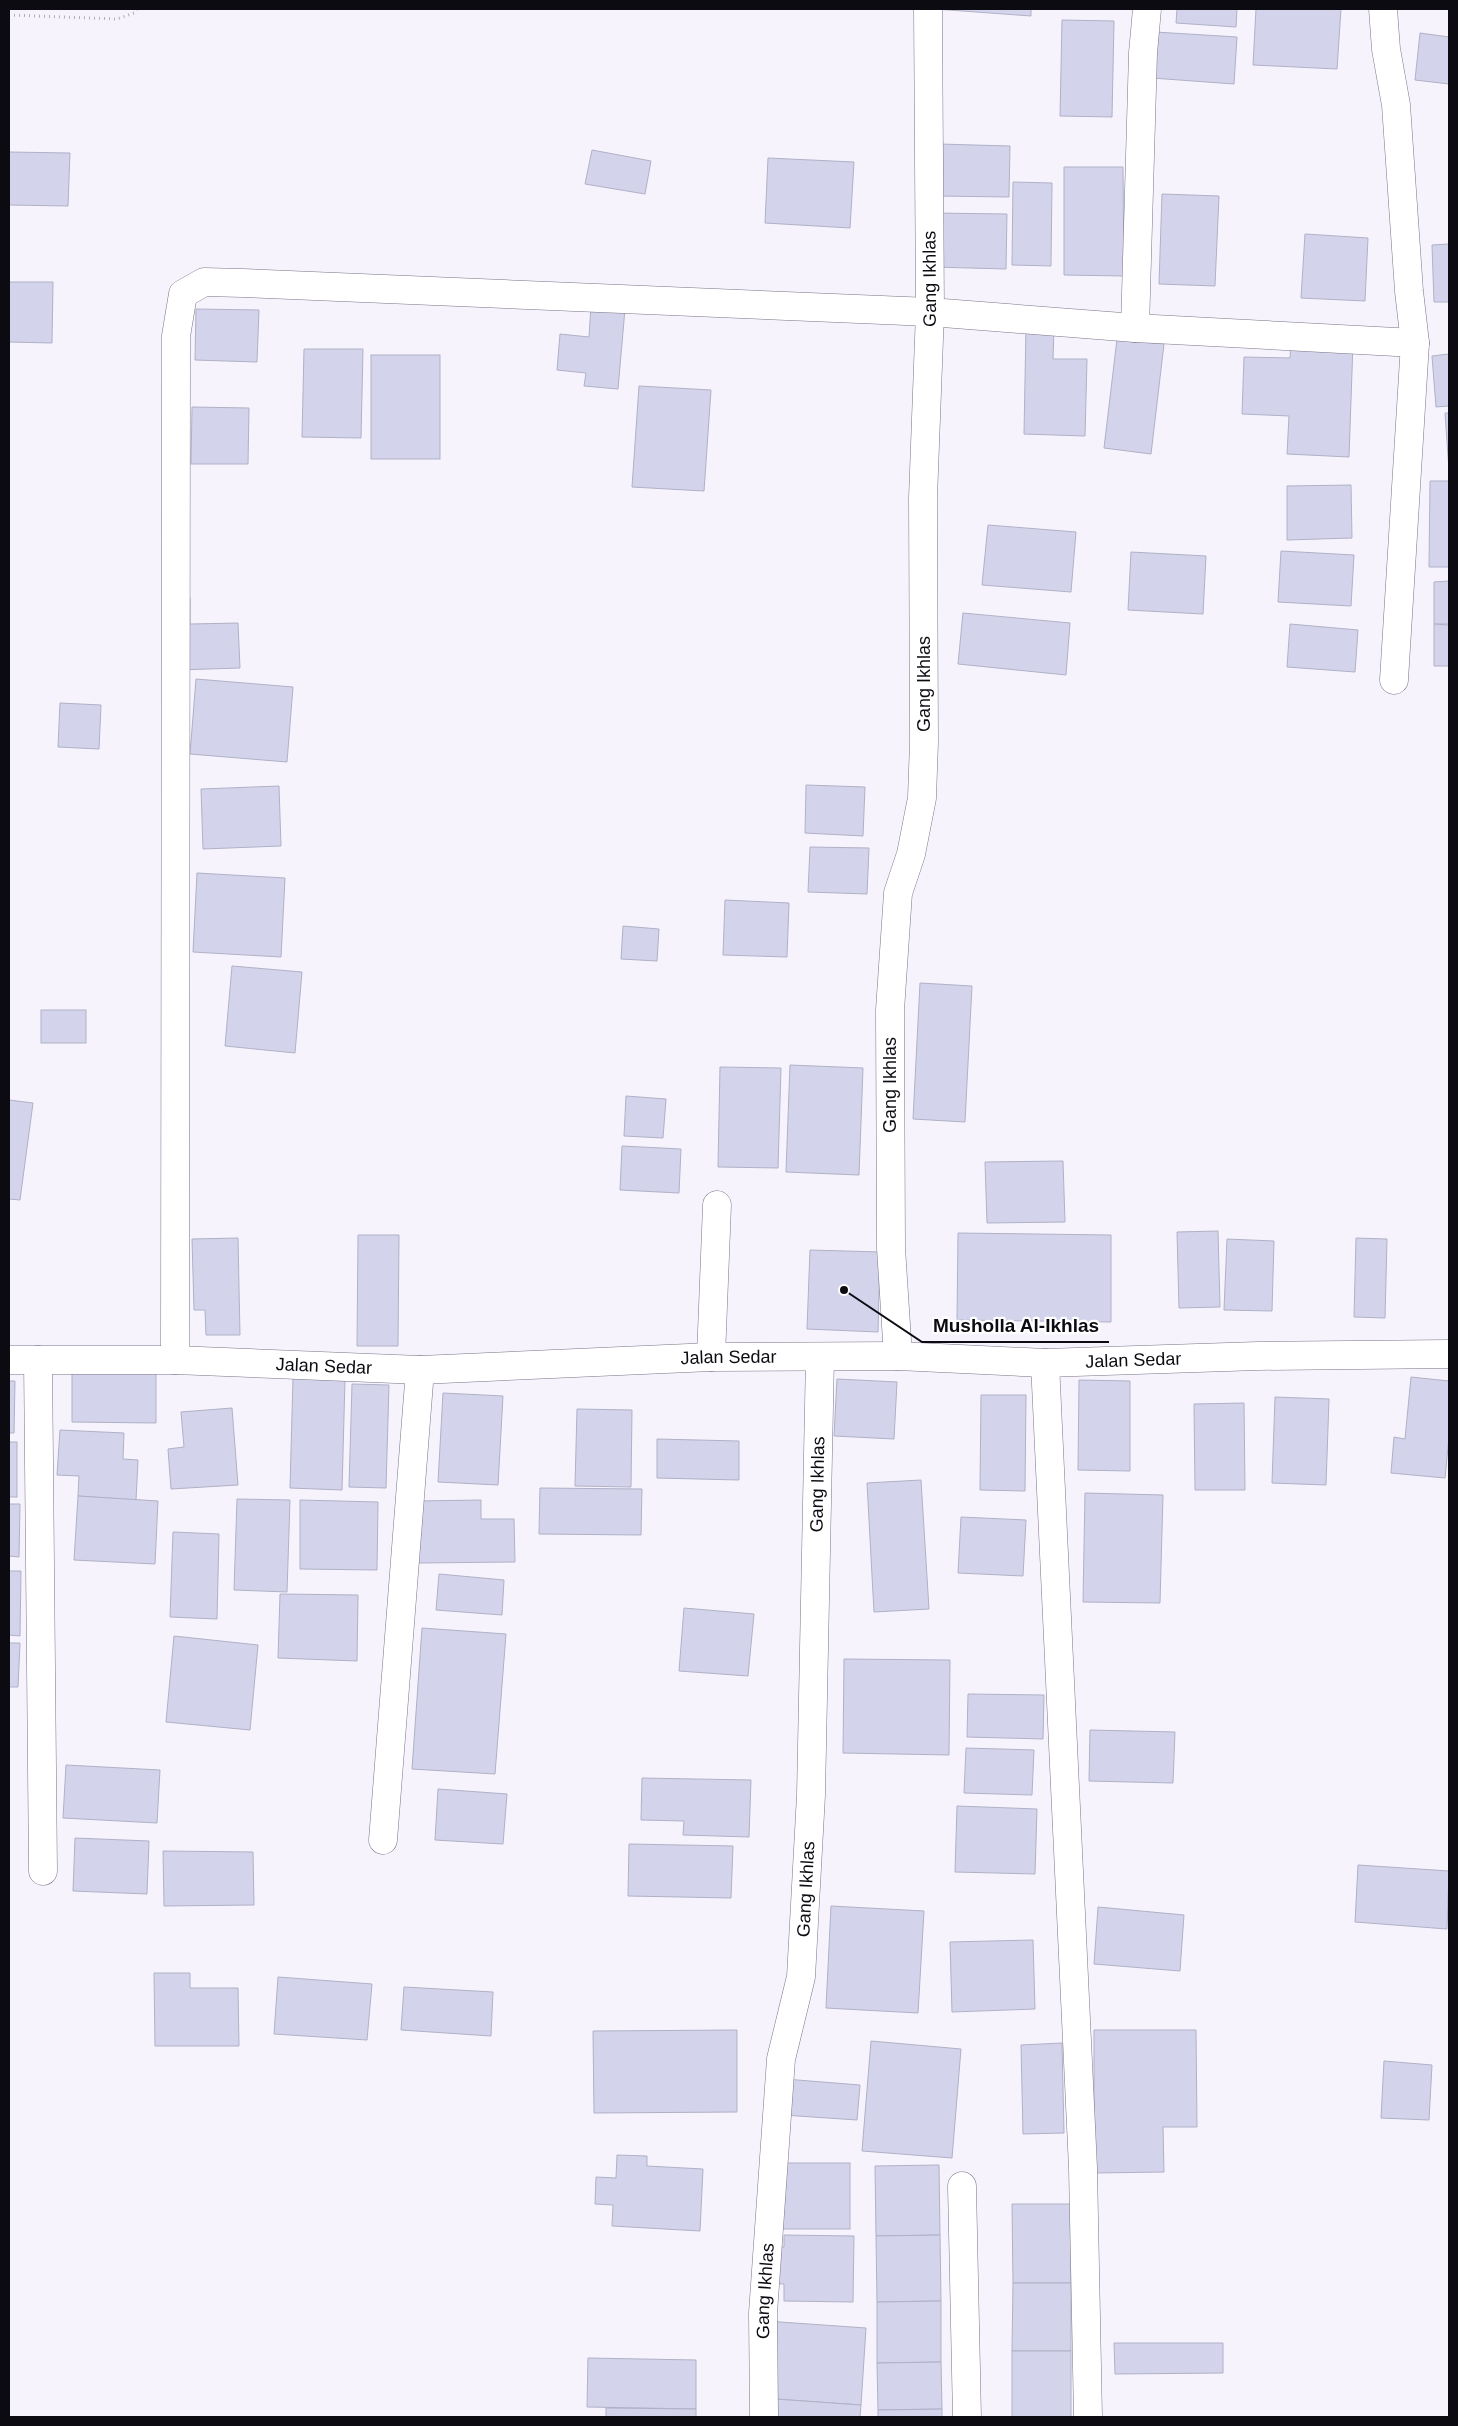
<svg xmlns="http://www.w3.org/2000/svg" width="1458" height="2426" font-family="Helvetica,sans-serif">
<rect width="100%" height="100%" fill="#f6f3fc"/>
<g fill="#d3d4eb" stroke="#b0b1c7">
<polygon points="935,9 1031,9 1031,16"/>
<polygon points="1177,9 1237,9 1236,27 1176,23"/>
<polygon points="1256,9 1341,9 1337,69 1253,65"/>
<polygon points="1062,20 1114,21 1112,117 1060,116"/>
<polygon points="1155,32 1237,37 1234,84 1152,78"/>
<polygon points="1420,33 1449,37 1449,84 1415,80"/>
<polygon points="939,144 1010,146 1009,197 938,196"/>
<polygon points="592,150 651,161 645,194 585,184"/>
<polygon points="9,152 70,153 68,206 9,205"/>
<polygon points="768,158 854,162 850,228 765,223"/>
<polygon points="1064,167 1123,167 1124,276 1064,275"/>
<polygon points="1013,182 1052,183 1051,266 1012,265"/>
<polygon points="1162,194 1219,196 1215,286 1159,284"/>
<polygon points="934,213 1007,214 1006,269 933,267"/>
<polygon points="1305,234 1368,238 1365,301 1301,298"/>
<polygon points="1449,244 1449,302 1434,302 1432,245"/>
<polygon points="9,282 53,282 52,343 9,342"/>
<polygon points="591,306 625,309 618,389 584,386 586,373 557,370 560,334 589,337"/>
<polygon points="196,309 259,310 257,362 195,360"/>
<polygon points="1026,327 1054,328 1053,359 1087,359 1085,436 1024,434"/>
<polygon points="1117,339 1164,344 1151,454 1104,448"/>
<polygon points="1291,340 1353,343 1349,457 1287,454 1289,416 1242,414 1244,357 1290,358"/>
<polygon points="304,349 363,349 361,438 302,437"/>
<polygon points="1449,354 1449,406 1436,407 1432,356"/>
<rect x="371" y="355" width="69" height="104"/>
<polygon points="639,386 711,390 704,491 632,487"/>
<polygon points="192,407 249,408 248,464 191,464"/>
<polygon points="1445,413 1449,413 1449,470"/>
<polygon points="1430,481 1449,481 1449,567 1429,567"/>
<polygon points="1351,485 1352,538 1287,540 1287,486"/>
<polygon points="988,525 1076,532 1071,592 982,585"/>
<polygon points="1281,551 1354,555 1351,606 1278,602"/>
<polygon points="1131,552 1206,556 1203,614 1128,610"/>
<polygon points="1449,581 1449,624 1434,624 1434,582"/>
<polygon points="174,598 190,598 190,624 238,623 240,668 176,670"/>
<polygon points="963,613 1070,623 1066,675 958,664"/>
<polygon points="1290,624 1358,630 1355,672 1287,667"/>
<polygon points="1434,624 1449,625 1449,666 1434,666"/>
<polygon points="196,679 293,687 287,762 190,754"/>
<polygon points="60,703 101,705 99,749 58,747"/>
<polygon points="806,785 865,787 863,836 805,833"/>
<polygon points="279,786 281,846 203,849 201,789"/>
<polygon points="810,847 869,848 867,894 808,892"/>
<polygon points="197,873 285,878 281,957 193,952"/>
<polygon points="725,900 789,903 787,957 723,955"/>
<polygon points="623,926 659,929 657,961 621,959"/>
<polygon points="232,966 302,972 295,1053 225,1046"/>
<polygon points="920,983 972,986 965,1122 913,1119"/>
<rect x="41" y="1010" width="45" height="33"/>
<polygon points="790,1065 863,1068 859,1175 786,1172"/>
<polygon points="720,1067 781,1068 778,1168 718,1167"/>
<polygon points="626,1096 666,1099 663,1138 624,1136"/>
<polygon points="9,1100 33,1103 20,1200 9,1199"/>
<polygon points="622,1146 681,1149 679,1193 620,1190"/>
<polygon points="1063,1161 1065,1222 987,1223 985,1162"/>
<polygon points="1218,1231 1220,1307 1179,1308 1177,1232"/>
<polygon points="958,1233 1111,1235 1111,1322 957,1320"/>
<polygon points="358,1235 399,1235 398,1346 357,1346"/>
<polygon points="238,1238 240,1335 206,1335 205,1310 194,1310 192,1239"/>
<polygon points="1356,1238 1387,1239 1385,1318 1354,1317"/>
<polygon points="1227,1239 1274,1241 1272,1311 1224,1310"/>
<polygon points="810,1250 880,1252 878,1332 807,1329"/>
<polygon points="72,1368 156,1369 156,1423 72,1422"/>
<polygon points="1411,1377 1449,1381 1449,1437 1445,1478 1391,1473 1394,1437 1405,1439"/>
<polygon points="293,1378 345,1380 342,1490 290,1488"/>
<polygon points="837,1379 897,1382 894,1439 834,1436"/>
<polygon points="1079,1380 1130,1381 1130,1471 1078,1470"/>
<polygon points="9,1381 15,1381 14,1433 9,1433"/>
<polygon points="352,1384 389,1385 386,1488 349,1487"/>
<polygon points="443,1393 503,1396 498,1485 438,1482"/>
<polygon points="981,1395 1026,1395 1025,1491 980,1490"/>
<polygon points="1275,1397 1329,1399 1326,1485 1272,1483"/>
<polygon points="1244,1403 1245,1490 1195,1490 1194,1404"/>
<polygon points="232,1408 238,1485 171,1489 168,1449 184,1447 181,1412"/>
<polygon points="577,1409 632,1410 631,1487 575,1486"/>
<polygon points="60,1430 124,1433 123,1459 138,1460 136,1500 78,1496 79,1476 57,1475"/>
<polygon points="657,1439 739,1441 739,1480 657,1478"/>
<rect x="9" y="1442" width="8" height="55"/>
<polygon points="921,1480 929,1609 874,1612 867,1483"/>
<polygon points="540,1488 642,1489 641,1535 539,1534"/>
<polygon points="1085,1493 1163,1495 1160,1603 1083,1602"/>
<polygon points="78,1496 158,1501 155,1564 74,1560"/>
<polygon points="237,1499 290,1500 287,1592 234,1590"/>
<polygon points="300,1500 378,1502 377,1570 300,1569"/>
<polygon points="481,1500 481,1519 514,1519 515,1562 417,1563 417,1501"/>
<polygon points="9,1504 20,1504 19,1557 9,1556"/>
<polygon points="961,1517 1026,1520 1023,1576 958,1573"/>
<polygon points="173,1532 219,1534 217,1619 170,1617"/>
<polygon points="9,1571 21,1571 20,1636 9,1635"/>
<polygon points="439,1574 504,1580 502,1615 436,1610"/>
<polygon points="280,1594 358,1595 357,1661 278,1658"/>
<polygon points="684,1608 754,1614 748,1676 679,1671"/>
<polygon points="422,1628 506,1634 495,1774 412,1769"/>
<polygon points="174,1636 258,1645 250,1730 166,1722"/>
<polygon points="9,1643 20,1643 18,1687 9,1687"/>
<polygon points="844,1659 950,1660 949,1755 843,1753"/>
<polygon points="968,1694 1044,1695 1043,1739 967,1737"/>
<polygon points="1090,1730 1175,1732 1173,1783 1089,1781"/>
<polygon points="966,1748 1034,1750 1032,1795 964,1793"/>
<polygon points="66,1765 160,1770 157,1823 63,1818"/>
<polygon points="642,1778 751,1780 749,1837 683,1835 684,1821 641,1820"/>
<polygon points="438,1789 507,1794 503,1844 435,1840"/>
<polygon points="957,1806 1037,1809 1035,1874 955,1872"/>
<polygon points="75,1838 149,1841 147,1894 73,1891"/>
<polygon points="629,1844 733,1846 731,1898 628,1896"/>
<polygon points="163,1851 253,1852 254,1905 164,1906"/>
<polygon points="1358,1865 1449,1871 1447,1929 1355,1922"/>
<polygon points="831,1906 924,1911 918,2013 826,2008"/>
<polygon points="1098,1907 1184,1915 1180,1971 1094,1964"/>
<polygon points="1033,1940 1035,2009 952,2012 950,1942"/>
<polygon points="154,1973 190,1973 190,1988 238,1988 239,2046 155,2046"/>
<polygon points="278,1977 372,1984 367,2040 274,2034"/>
<polygon points="404,1987 493,1992 491,2036 401,2030"/>
<polygon points="737,2030 737,2112 594,2113 593,2031"/>
<polygon points="1094,2030 1196,2030 1197,2127 1163,2127 1164,2172 1094,2173"/>
<polygon points="871,2041 961,2049 952,2158 862,2151"/>
<polygon points="1062,2043 1064,2133 1023,2134 1021,2045"/>
<polygon points="1384,2061 1432,2065 1429,2120 1381,2118"/>
<polygon points="785,2079 860,2085 857,2120 783,2115"/>
<polygon points="617,2155 647,2156 647,2166 703,2169 700,2231 612,2226 613,2205 595,2204 596,2177 616,2178"/>
<rect x="770" y="2163" width="80" height="66"/>
<polygon points="939,2165 940,2235 876,2236 875,2166"/>
<polygon points="1012,2204 1071,2204 1071,2283 1013,2283"/>
<polygon points="784,2235 854,2236 853,2302 784,2301 784,2284 767,2283 767,2246 784,2247"/>
<polygon points="940,2235 941,2301 877,2302 876,2236"/>
<polygon points="1013,2283 1071,2283 1071,2351 1012,2351"/>
<polygon points="941,2301 941,2362 877,2363 877,2302"/>
<polygon points="766,2321 866,2328 861,2405 761,2398"/>
<polygon points="1114,2343 1223,2343 1223,2373 1115,2374"/>
<rect x="1012" y="2351" width="59" height="66"/>
<polygon points="588,2358 696,2360 696,2409 587,2407"/>
<polygon points="941,2362 942,2409 878,2410 877,2363"/>
<polygon points="761,2398 861,2405 860,2417 759,2417"/>
<polygon points="606,2408 696,2409 696,2417 606,2417"/>
<polygon points="942,2409 942,2417 878,2417 878,2410"/>
</g>
<g fill="none" stroke-linecap="round" stroke-linejoin="round">
<g stroke="#7b7488" stroke-width="29">
<g id="minor">
<polyline points="1383,9 1386,49 1396,105 1409,291 1415,343 1394,680"/>
<polyline points="1135,328 1143,53 1147,9"/>
<path id="s1" d="M898 1356 891 1248 890 1010 898 893 911 854 922 798 924 742 923 498 930 312 928 9"/>
<polyline points="711,1357 717,1205"/>
<path id="s2" d="M9 1360H175L420 1370 711 1357 898 1356 1045 1363 1258 1356 1449 1354"/>
<polyline points="38,1360 43,1871"/>
<polyline points="175,1360 176,336 183,294 204,282 243,283 930,312 1135,328 1415,343"/>
<polyline points="1045,1363 1083,2168 1088,2417"/>
<polyline points="383,1840 420,1370"/>
<polyline points="962,2186 967,2417"/>
<path id="s3" d="M764 2417 763 2313 781 2059 801 1977 811 1795 820 1357"/>
</g>
</g>
<polyline stroke="#afacb5" stroke-width="3" stroke-dasharray="1 4" stroke-linecap="butt" points="9,15 117,19 134,13 137,9"/>
<use href="#minor" stroke="#fff" stroke-width="28"/>
</g>
<g text-anchor="middle" dominant-baseline="central" stroke-width="4.5" stroke-linejoin="round" paint-order="stroke">
<g font-size="18" fill="#0d0b12" stroke="#fff">
<text stroke="none"><textPath href="#s1" startOffset="1081">Gang Ikhlas</textPath></text>
<text transform="translate(924 684) rotate(-90)">Gang Ikhlas</text>
<text transform="translate(890 1085) rotate(-90)">Gang Ikhlas</text>
<text stroke="none"><textPath href="#s2" startOffset="720">Jalan Sedar</textPath></text>
<text stroke="none"><textPath href="#s2" startOffset="1125">Jalan Sedar</textPath></text>
<text stroke="none"><textPath href="#s2" startOffset="315">Jalan Sedar</textPath></text>
<text stroke="none"><textPath href="#s3" startOffset="936">Gang Ikhlas</textPath></text>
<text stroke="none"><textPath href="#s3" startOffset="531">Gang Ikhlas</textPath></text>
<text stroke="none"><textPath href="#s3" startOffset="126">Gang Ikhlas</textPath></text>
</g>
</g>
<path fill="none" stroke="#0d0b12" stroke-width="2" d="M844 1290L922 1342H1109"/>
<circle fill="#0d0b12" stroke="#fff" stroke-width="2" cx="844" cy="1290" r="5"/>
<g font-size="19" text-anchor="middle" font-weight="bold" fill="#0d0b12" stroke="#fff" stroke-width="4.5" stroke-linejoin="round" paint-order="stroke">
<text x="1016" y="1332">Musholla Al-Ikhlas</text>
</g>
<rect width="1458" height="2426" fill="none" stroke="#0d0b12" stroke-width="20"/>
</svg>
